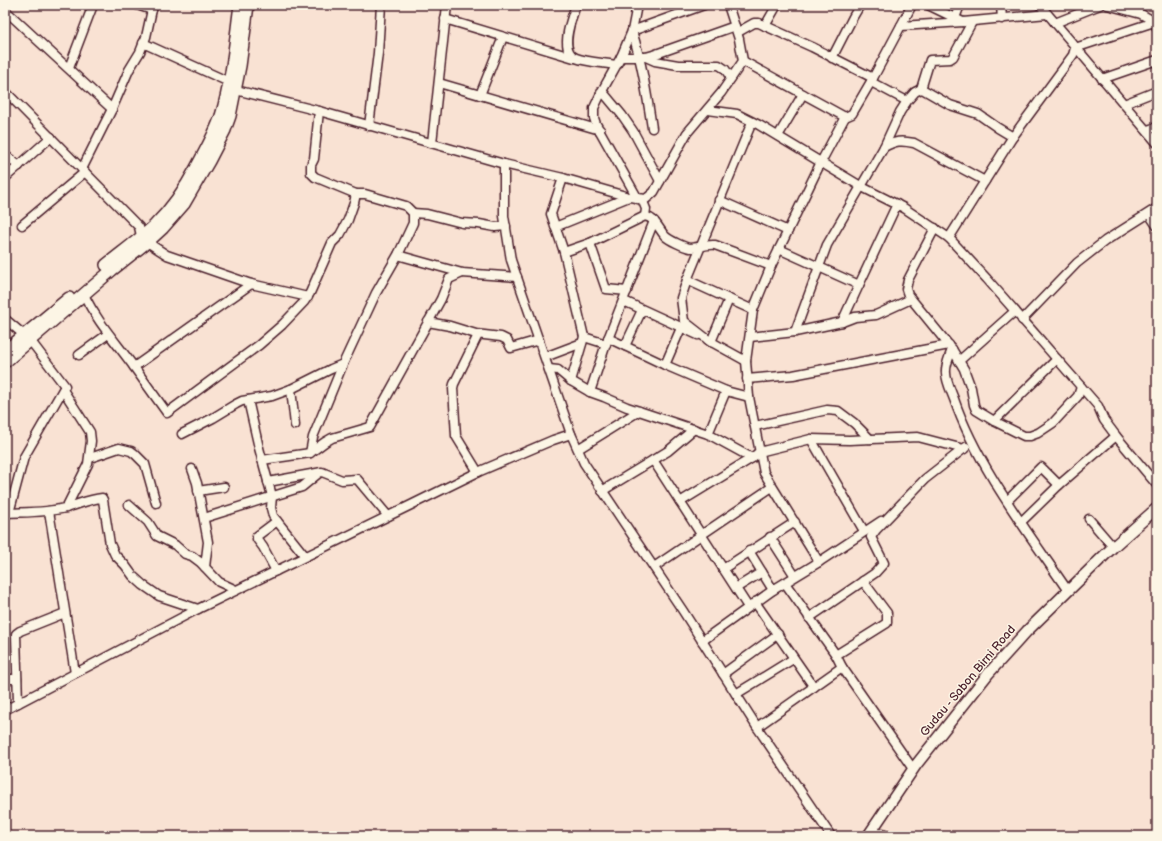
<svg xmlns="http://www.w3.org/2000/svg" width="1162" height="841" font-family="'Balsamiq Sans',sans-serif">
<rect width="100%" height="100%" fill="#f9e2d3"/>
<filter id="ink" filterUnits="userSpaceOnUse"><feTurbulence type="fractalNoise" baseFrequency=".025" numOctaves="2"/><feDisplacementMap in="SourceGraphic" scale="8" xChannelSelector="R" yChannelSelector="G"/><feConvolveMatrix kernelMatrix="1 2 1 2 8 2 1 2 1" color-interpolation-filters="sRGB"/></filter>
<g filter="url(#ink)">
<g fill="none" stroke-linecap="round" stroke-linejoin="round">
<g stroke="#4a1f2b" stroke-width="11">
<g id="minor">
<polyline points="137,5 152,10"/>
<path d="M576 5C572 17 558 51 576 58 586 62 605 63 616 65"/>
<polyline points="637,5 632,31 621,57 602,91 594,108 594,118 596,124 638,199"/>
<polyline points="928,5 963,22"/>
<polyline points="1001,5 1002,19"/>
<polyline points="1040,5 1157,143"/>
<polyline points="1107,5 1141,14 1155,22 1157,28"/>
<polyline points="5,10 112,109"/>
<polyline points="955,18 960,5"/>
<polyline points="445,19 574,58"/>
<polyline points="1055,23 1100,5"/>
<polyline points="765,26 777,5"/>
<polyline points="901,26 963,22 1047,14"/>
<path d="M632 31C642 63 647 95 652 128"/>
<polyline points="632,31 704,5"/>
<polyline points="738,32 754,23 759,23 812,47 873,78"/>
<polyline points="143,43 229,82"/>
<polyline points="1075,48 1157,21"/>
<polyline points="621,57 646,57 653,55 735,26"/>
<polyline points="646,57 655,61 678,65 719,65 725,69 731,78"/>
<polyline points="832,58 853,17 860,5"/>
<polyline points="743,61 845,117"/>
<polyline points="69,68 93,5"/>
<polyline points="1102,79 1157,60"/>
<polyline points="871,82 907,101"/>
<polyline points="439,83 600,130"/>
<polyline points="921,89 930,60 950,59 953,57 972,22"/>
<polyline points="236,90 319,111 504,164 563,178 629,197 646,199 654,192 687,133 721,93 743,61 739,39 728,5"/>
<polyline points="5,91 139,227 141,236 147,242 167,255 251,284 308,297"/>
<polyline points="602,91 622,115 633,131 660,181"/>
<polyline points="480,95 503,37"/>
<polyline points="1124,104 1157,91"/>
<polyline points="708,110 737,114 759,125 862,187 904,208 949,238 987,279 1098,406 1104,420 1116,436 1157,485"/>
<polyline points="319,111 314,159 311,165 311,173 315,177 356,194 365,194 406,206 413,213 413,223 399,253 401,256 462,273 517,277"/>
<polyline points="369,126 378,53 381,5"/>
<polyline points="1147,130 1157,127"/>
<polyline points="778,136 803,94"/>
<polyline points="432,143 447,5"/>
<path d="M884 147C896 141 900 140 914 143L985 181"/>
<polyline points="5,155 19,166"/>
<polyline points="504,164 504,216 511,260 571,434 584,463 683,611 757,727 831,836"/>
<polyline points="82,169 112,109 129,70 140,52 146,37 153,5"/>
<polyline points="5,178 51,137"/>
<polyline points="563,178 551,214 564,252 584,337 571,381"/>
<polyline points="642,199 646,209 645,216"/>
<polyline points="719,200 788,231"/>
<polyline points="413,213 427,214 462,223 479,224 495,227 506,226"/>
<polyline points="1149,214 1157,226"/>
<polyline points="22,225 85,172"/>
<polyline points="555,227 629,197"/>
<polyline points="935,228 908,280 906,289 908,295 952,349 964,369 971,388 974,405 976,410 994,421 1024,436 1030,436 1038,433 1053,423 1078,396 1081,387"/>
<polyline points="949,238 1012,138 1073,55 1075,48"/>
<polyline points="590,243 606,289 627,291"/>
<polyline points="779,249 859,285"/>
<path d="M564 252 590 243 645 216C656 219 658 228 665 236 669 240 684 247 690 248 698 248 706 244 715 245L771 266"/>
<polyline points="687,280 753,310"/>
<path d="M84 295C98 323 116 342 134 367L251 284"/>
<polyline points="624,301 698,335"/>
<polyline points="5,319 24,335"/>
<polyline points="1022,320 1077,263 1105,241 1157,208"/>
<polyline points="428,322 450,326 476,334 501,337 507,340 511,348 539,340"/>
<polyline points="842,322 859,285 897,204"/>
<polyline points="795,332 827,245 884,147 900,112 907,101 915,92 921,89 924,90 950,105 978,114 998,128 1013,137"/>
<polyline points="584,337 606,344"/>
<polyline points="750,337 795,332 842,322 855,317 876,315 911,299"/>
<polyline points="608,338 665,365 726,391 749,397"/>
<polyline points="708,340 746,361"/>
<polyline points="711,342 684,321 681,298 687,280 752,122"/>
<polyline points="711,342 729,299"/>
<polyline points="625,346 642,310"/>
<path d="M952 349C950 356 945 365 946 373 946 381 951 391 954 399 977 466 1028 532 1068 591"/>
<polyline points="79,355 108,334"/>
<polyline points="545,357 582,343"/>
<polyline points="959,361 1015,311"/>
<polyline points="665,365 681,328"/>
<polyline points="134,367 167,413 259,345 282,325 304,302 310,293 332,243 340,235 348,220 354,203 356,194"/>
<polyline points="549,369 558,370 571,381 590,392 604,397 627,407 708,434 752,458"/>
<polyline points="747,379 793,375 949,345"/>
<polyline points="291,389 295,425"/>
<polyline points="63,390 90,432 91,441 88,464 66,508"/>
<polyline points="590,392 606,344 654,221"/>
<polyline points="248,400 259,448 272,496 271,508 273,516 305,556"/>
<polyline points="994,421 1057,359"/>
<polyline points="755,426 827,410 838,411 854,423 870,439"/>
<polyline points="182,434 213,418 236,404 242,401 272,396 291,389 331,369 343,364"/>
<polyline points="708,434 726,391"/>
<polyline points="811,439 864,531"/>
<polyline points="578,449 639,411"/>
<polyline points="310,453 313,437 343,364 376,293 399,253"/>
<polyline points="90,458 119,448 131,451 135,454 145,464 156,503"/>
<polyline points="262,460 310,453 325,442 332,438 370,427 441,299 449,279 462,273"/>
<polyline points="653,460 748,607"/>
<polyline points="192,469 197,483 208,542 205,567"/>
<polyline points="478,472 456,436 453,388 454,384 478,335"/>
<polyline points="268,482 322,472 342,480 357,479 388,516"/>
<polyline points="198,491 224,487"/>
<polyline points="602,491 668,451 694,429"/>
<polyline points="1007,501 1041,467 1059,485"/>
<polyline points="680,502 752,458 759,452 811,439 849,440 918,437 964,449"/>
<polyline points="129,505 148,522 157,536 175,545 185,554 192,556 200,562 219,582 236,590"/>
<polyline points="49,511 75,673"/>
<path d="M5 513C25 512 45 513 65 508 77 505 89 499 102 498L103 500 110 544 115 555 125 565 133 576 143 585 159 596 198 609"/>
<polyline points="9,513 24,457 65,386 30,340"/>
<polyline points="204,518 302,487 319,473"/>
<polyline points="1089,519 1113,547"/>
<polyline points="1021,522 1059,485 1116,436"/>
<polyline points="770,537 795,576"/>
<polyline points="749,551 773,590"/>
<polyline points="819,562 764,473 749,397 746,361 753,310 771,266 821,162 845,117 852,114 873,78 912,5"/>
<polyline points="654,567 772,487"/>
<polyline points="723,569 795,522"/>
<polyline points="276,571 263,547 257,539 257,536 277,521"/>
<polyline points="785,583 836,655 842,667 913,769"/>
<polyline points="736,588 762,572"/>
<polyline points="755,602 814,687"/>
<polyline points="809,618 875,573 884,563 871,537 876,530 925,479 966,447"/>
<polyline points="702,641 773,590 819,562 881,521"/>
<polyline points="836,655 887,623 887,613 863,581"/>
<polyline points="723,674 778,634"/>
<polyline points="5,679 17,679"/>
<polyline points="736,694 793,659"/>
<polyline points="18,703 16,634 20,631 65,613"/>
<polyline points="5,710 198,609 411,505 478,472 553,440 571,434"/>
<polyline points="757,727 842,667"/>
<polyline points="869,834 883,833 888,836"/>
</g>
</g>
<g stroke="#4a1f2b" stroke-width="13">
<polyline id="major" points="868,836 916,765 988,674 1027,631 1113,547 1157,508"/>
</g>
<g stroke="#4a1f2b" stroke-width="14">
<g id="highway">
<path d="M106 265C122 252 140 239 155 225 172 208 185 189 196 168 205 151 215 134 221 116 232 80 235 42 240 5"/>
<polyline points="5,351 69,298"/>
<polyline points="5,362 112,270 151,239 163,228 184,204 209,161 225,130 230,116 240,66 248,5"/>
</g>
</g>
<use href="#minor" stroke="#fcf5e5" stroke-width="8"/>
<use href="#major" stroke="#fcf5e5" stroke-width="10"/>
<use href="#highway" stroke="#fcf5e5" stroke-width="11"/>
</g>
</g>
<g text-anchor="middle" dominant-baseline="central" stroke-width="3" stroke-linejoin="round" paint-order="stroke">
<g font-size="12" fill="#4a1f2b" stroke="#fcf5e5">
<text transform="translate(968 681) rotate(-50)">Gudau - Sabon Birni Road</text>
</g>
</g>
<rect width="1162" height="841" fill="none" stroke="#fcf5e5" stroke-width="20"/>
<rect x="10" y="10" width="1142" height="821" fill="none" stroke="#4a1f2b" stroke-width="1.5" filter="url(#ink)"/>
</svg>
